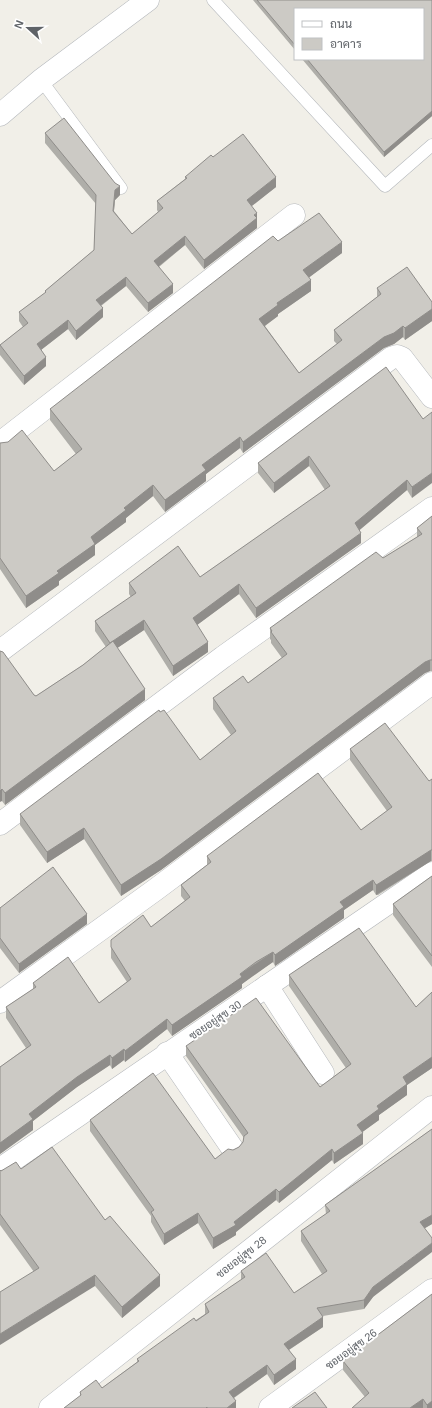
<svg xmlns="http://www.w3.org/2000/svg" width="432" height="1408" font-family="Helvetica,Sarabun,sans-serif">
<rect width="100%" height="100%" fill="#f1efe8"/>
<g fill="none" stroke-linecap="round" stroke-linejoin="round">
<g stroke="#b5b8bc" stroke-width="13">
<g id="service">
<polyline points="213,0 385,186 432,145"/>
<polyline points="41,80 121,188"/>
</g>
</g>
<g stroke="#b5b8bc" stroke-width="23">
<g id="minor">
<polyline points="0,115 41,80 148,0"/>
<polyline points="0,443 294,215"/>
<polyline points="0,651 391,358 397,356 402,358 432,397"/>
<polyline points="0,824 223,657 432,508"/>
<polyline points="267,986 323,1073"/>
<polyline points="0,1002 155,890 432,683"/>
<polyline points="167,1053 232,1148"/>
<polyline points="0,1169 432,873"/>
<polyline points="50,1408 432,1107"/>
<polyline points="270,1408 432,1290"/>
</g>
</g>
<use href="#service" stroke="#fff" stroke-width="12"/>
<use href="#minor" stroke="#fff" stroke-width="22"/>
</g>
<g fill="#afaea9">
<polygon points="253,0 432,0 432,116 384,157 302,59 423,59 423,9 295,9 295,50"/>
<polygon points="45,133 120,195 115,200 114,211 132,234 158,212 157,210 157,201 185,179 185,177 213,157 276,187 251,206 257,213 257,228 204,269 185,245 159,267 173,293 148,312 126,286 101,306 103,317 76,340 68,329 41,350 46,366 24,385 0,355 0,345 23,327 19,321 19,312 45,293 45,291 94,250 96,204 45,143"/>
<polygon points="278,241 342,253 309,277 311,291 278,314 278,316 265,326 299,373 337,344 334,341 334,330 377,297 377,288 432,302 432,321 405,340 403,337 394,344 384,348 243,453 240,448 206,474 206,481 165,512 153,496 126,518 126,522 95,545 95,555 59,581 59,585 26,608 0,569 0,443 54,471 76,454 50,420 50,409"/>
<polygon points="423,419 412,498 407,490 359,530 361,543 256,618 239,594 197,625 208,652 173,676 144,630 117,648 145,700 5,805 2,801 0,651 34,695 36,696 83,665 106,647 95,631 95,621 131,597 129,594 129,583 200,577 325,490 309,466 274,493 258,473 258,463"/>
<polygon points="432,516 432,671 430,671 425,673 161,870 121,896 84,839 47,863 20,825 20,814 200,760 231,735 213,709 213,698 248,683 282,658 271,643 271,640 270,639 270,628 417,537 417,528"/>
<polygon points="350,749 429,781 432,779 432,861 431,861 378,895 376,895 373,890 344,910 344,918 275,966 273,962 256,973 242,984 242,988 172,1036 167,1029 125,1062 124,1060 112,1069 110,1065 77,1087 33,1121 33,1130 0,1154 0,1067 26,1048 6,1018 6,1007 33,989 33,983 99,1003 127,982 111,958 111,940 151,927 185,901 181,896 181,885 207,865 207,856 361,830 387,811 350,760"/>
<polygon points="432,876 432,967 393,915 393,904"/>
<polygon points="0,908 87,924 19,973 0,948"/>
<polygon points="289,975 416,1007 432,992 432,1068 407,1085 407,1095 379,1115 379,1120 362,1132 363,1144 334,1164 332,1160 279,1203 276,1200 236,1232 236,1235 213,1249 198,1223 164,1245 151,1222 151,1216 90,1131 90,1120 215,1159 239,1147 243,1142 244,1138 186,1056 186,1046 320,1087 346,1068 289,986"/>
<polygon points="432,1129 432,1224 425,1228 364,1309 323,1316 323,1327 289,1350 296,1369 274,1385 267,1374 234,1398 236,1408 64,1408 80,1396 80,1392 102,1388 137,1362 137,1359 205,1314 205,1304 241,1280 241,1271 294,1293 322,1274 301,1241 301,1231 326,1214 325,1205 418,1139"/>
<polygon points="21,1169 105,1220 160,1286 122,1318 95,1286 34,1272 0,1225 0,1170"/>
<polygon points="432,1294 432,1408 352,1408 365,1397 343,1370 343,1361"/>
</g>
<g fill="#8f8d8a">
<polygon points="432,111 432,116 384,157 384,152"/>
<polygon points="276,177 276,187 247,210 247,200"/>
<polygon points="120,186 120,195 115,200 113,220 115,190"/>
<polygon points="257,213 257,228 204,269 204,260"/>
<polygon points="185,236 185,245 154,270 154,261"/>
<polygon points="342,242 342,253 303,282 303,270"/>
<polygon points="126,277 126,286 96,309 96,300"/>
<polygon points="311,280 311,291 278,314 278,316 259,330 259,319 277,303"/>
<polygon points="173,284 173,293 148,312 148,303"/>
<polygon points="103,308 103,317 76,340 76,331"/>
<polygon points="432,309 432,321 405,340 405,328"/>
<polygon points="68,320 68,329 37,353 37,344"/>
<polygon points="403,326 403,337 394,344 384,348 243,453 243,442 384,337"/>
<polygon points="46,357 46,366 24,385 24,376"/>
<polygon points="240,437 240,448 206,474 206,481 165,512 165,500 202,465"/>
<polygon points="309,456 309,466 274,493 274,483"/>
<polygon points="432,473 432,483 412,498 412,487"/>
<polygon points="407,480 407,490 355,534 355,523"/>
<polygon points="153,485 153,496 126,518 126,522 95,545 95,555 59,581 59,585 26,608 26,596 57,571 91,537 124,508"/>
<polygon points="361,533 361,543 256,618 256,608"/>
<polygon points="239,584 239,594 193,628 193,618"/>
<polygon points="144,620 144,630 110,653 110,643"/>
<polygon points="208,642 208,652 173,676 173,666"/>
<polygon points="430,660 430,671 425,673 161,870 121,896 121,885 425,662"/>
<polygon points="145,689 145,700 5,805 5,793"/>
<polygon points="2,789 2,801 0,802 0,791"/>
<polygon points="84,828 84,839 47,863 47,852"/>
<polygon points="431,850 431,861 376,895 376,885"/>
<polygon points="373,880 373,890 344,910 344,918 275,966 275,955 340,902"/>
<polygon points="87,914 87,924 19,973 19,964"/>
<polygon points="273,952 273,962 242,984 242,988 172,1036 172,1025 240,974"/>
<polygon points="167,1019 167,1029 125,1062 125,1051"/>
<polygon points="124,1049 124,1060 112,1069 112,1058"/>
<polygon points="110,1055 110,1065 77,1087 33,1121 33,1130 0,1154 0,1143 29,1114 77,1077"/>
<polygon points="432,1057 432,1068 407,1085 407,1095 379,1115 379,1120 357,1136 357,1125 377,1106 403,1077"/>
<polygon points="363,1133 363,1144 334,1164 334,1153"/>
<polygon points="332,1149 332,1160 279,1203 279,1192"/>
<polygon points="276,1189 276,1200 236,1232 236,1235 213,1249 213,1238"/>
<polygon points="198,1213 198,1223 164,1245 164,1234"/>
<polygon points="432,1215 432,1224 420,1231 420,1222"/>
<polygon points="432,1243 432,1252 373,1297 364,1309 364,1300 373,1287"/>
<polygon points="95,1275 95,1286 0,1345 0,1334"/>
<polygon points="160,1275 160,1286 122,1318 122,1307"/>
<polygon points="323,1317 323,1327 284,1353 284,1344"/>
<polygon points="296,1359 296,1369 274,1385 274,1375"/>
<polygon points="267,1365 267,1374 229,1401 229,1392"/>
<polygon points="423,1399 423,1408 410,1408"/>
<polygon points="236,1401 236,1408 227,1408"/>
<polygon points="432,1401 432,1408 427,1408 427,1405"/>
</g>
<g fill="#cccac5" stroke="#8f8d8a">
<polygon points="257,0 432,0 432,111 384,152 307,59 423,59 423,9 295,9 295,45"/>
<polygon points="64,118 115,183 120,186 115,190 113,211 132,234 163,208 157,201 187,178 185,177 211,155 213,157 243,134 276,177 247,200 257,213 254,215 257,218 204,260 185,236 154,261 173,284 148,303 126,277 96,300 103,308 76,331 68,320 37,344 46,357 24,376 0,345 28,323 19,312 46,292 45,291 94,250 96,195 45,133"/>
<polygon points="319,213 342,242 303,270 311,280 277,303 278,305 259,319 299,373 342,340 334,330 381,294 377,288 407,267 432,302 432,309 405,328 403,326 394,333 384,337 243,442 240,437 202,465 206,470 165,500 153,485 124,508 126,510 91,537 95,544 57,571 59,573 26,596 0,558 0,443 8,442 22,430 54,471 82,449 50,409 273,236 278,241"/>
<polygon points="386,367 423,419 432,412 432,473 412,487 407,480 355,523 361,533 256,608 239,584 193,618 208,642 173,666 144,620 110,643 95,621 136,593 129,583 178,546 200,577 330,486 309,456 274,483 258,463"/>
<polygon points="432,516 432,660 430,660 425,662 161,859 121,885 84,828 47,852 20,814 159,710 160,712 164,710 200,760 236,731 213,698 243,676 248,683 287,654 271,632 272,631 270,628 376,552 383,558 422,534 417,528"/>
<polygon points="113,641 145,689 5,793 2,789 0,791 0,651 3,652 34,695 36,696 83,665"/>
<polygon points="385,723 429,781 432,779 432,850 431,850 378,884 376,885 373,880 340,902 344,907 275,955 273,952 256,962 240,974 242,977 172,1025 167,1019 125,1051 124,1049 112,1058 110,1055 77,1077 29,1114 33,1119 0,1143 0,1067 31,1045 6,1007 36,987 33,983 68,957 99,1003 131,979 111,947 111,940 143,915 151,927 190,897 181,885 211,862 207,856 318,773 361,830 392,807 350,749"/>
<polygon points="53,867 87,914 19,964 0,938 0,908"/>
<polygon points="432,876 432,956 393,904"/>
<polygon points="359,928 416,1007 432,992 432,1057 403,1077 407,1084 377,1106 379,1109 357,1125 363,1133 334,1153 332,1149 279,1192 276,1189 234,1222 236,1225 213,1238 198,1213 164,1234 151,1212 154,1210 90,1120 153,1073 215,1159 228,1149 233,1150 239,1147 243,1142 244,1136 248,1133 186,1046 256,998 320,1087 351,1064 289,975"/>
<polygon points="432,1129 432,1215 420,1222 432,1238 432,1243 373,1287 364,1300 317,1308 323,1317 284,1344 296,1359 274,1375 267,1365 229,1392 236,1401 227,1408 207,1408 207,1407 206,1408 64,1408 81,1395 80,1392 96,1380 102,1388 139,1361 137,1359 194,1318 196,1321 209,1312 205,1304 245,1277 241,1271 266,1253 294,1293 327,1271 301,1231 330,1211 325,1205 418,1139"/>
<polygon points="52,1147 105,1220 110,1216 160,1275 122,1307 95,1275 0,1334 0,1292 39,1268 0,1214 0,1170 1,1171 16,1162 21,1169"/>
<polygon points="432,1294 432,1401 427,1405 423,1399 410,1408 352,1408 369,1393 343,1361"/>
<polygon points="315,1392 327,1408 292,1408"/>
</g>
<g text-anchor="middle" dominant-baseline="central" stroke-width="4" stroke-linejoin="round" paint-order="stroke">
<g font-size="11" fill="#5f6368" stroke="#fff">
<text transform="translate(215 1020) rotate(-34)">ซอยอยู่สุข 30</text>
<text transform="translate(241 1257) rotate(-38)">ซอยอยู่สุข 28</text>
<text transform="translate(351 1349) rotate(-36)">ซอยอยู่สุข 26</text>
</g>
</g>
<rect x="294" y="8" width="130" height="52" fill="#ffffff" stroke="#bfc1c3"/>
<rect x="302" y="21" width="20" height="6" fill="#ffffff" stroke="#bfc1c3"/>
<text x="330" y="28" font-size="12" fill="#5f6368">ถนน</text>
<rect x="302" y="38" width="20" height="12" fill="#cccac5" stroke="#bfc1c3"/>
<text x="330" y="48" font-size="12" fill="#5f6368">อาคาร</text>
<g transform="translate(28 28) rotate(291)" stroke="#ffffff" stroke-width="3" paint-order="stroke">
<path d="M0-3L7 15L0 10L-7 15Z" fill="#5f6368"/>
<text y="-6" font-size="11" font-weight="bold" text-anchor="middle" fill="#5f6368">N</text>
</g>
</svg>
